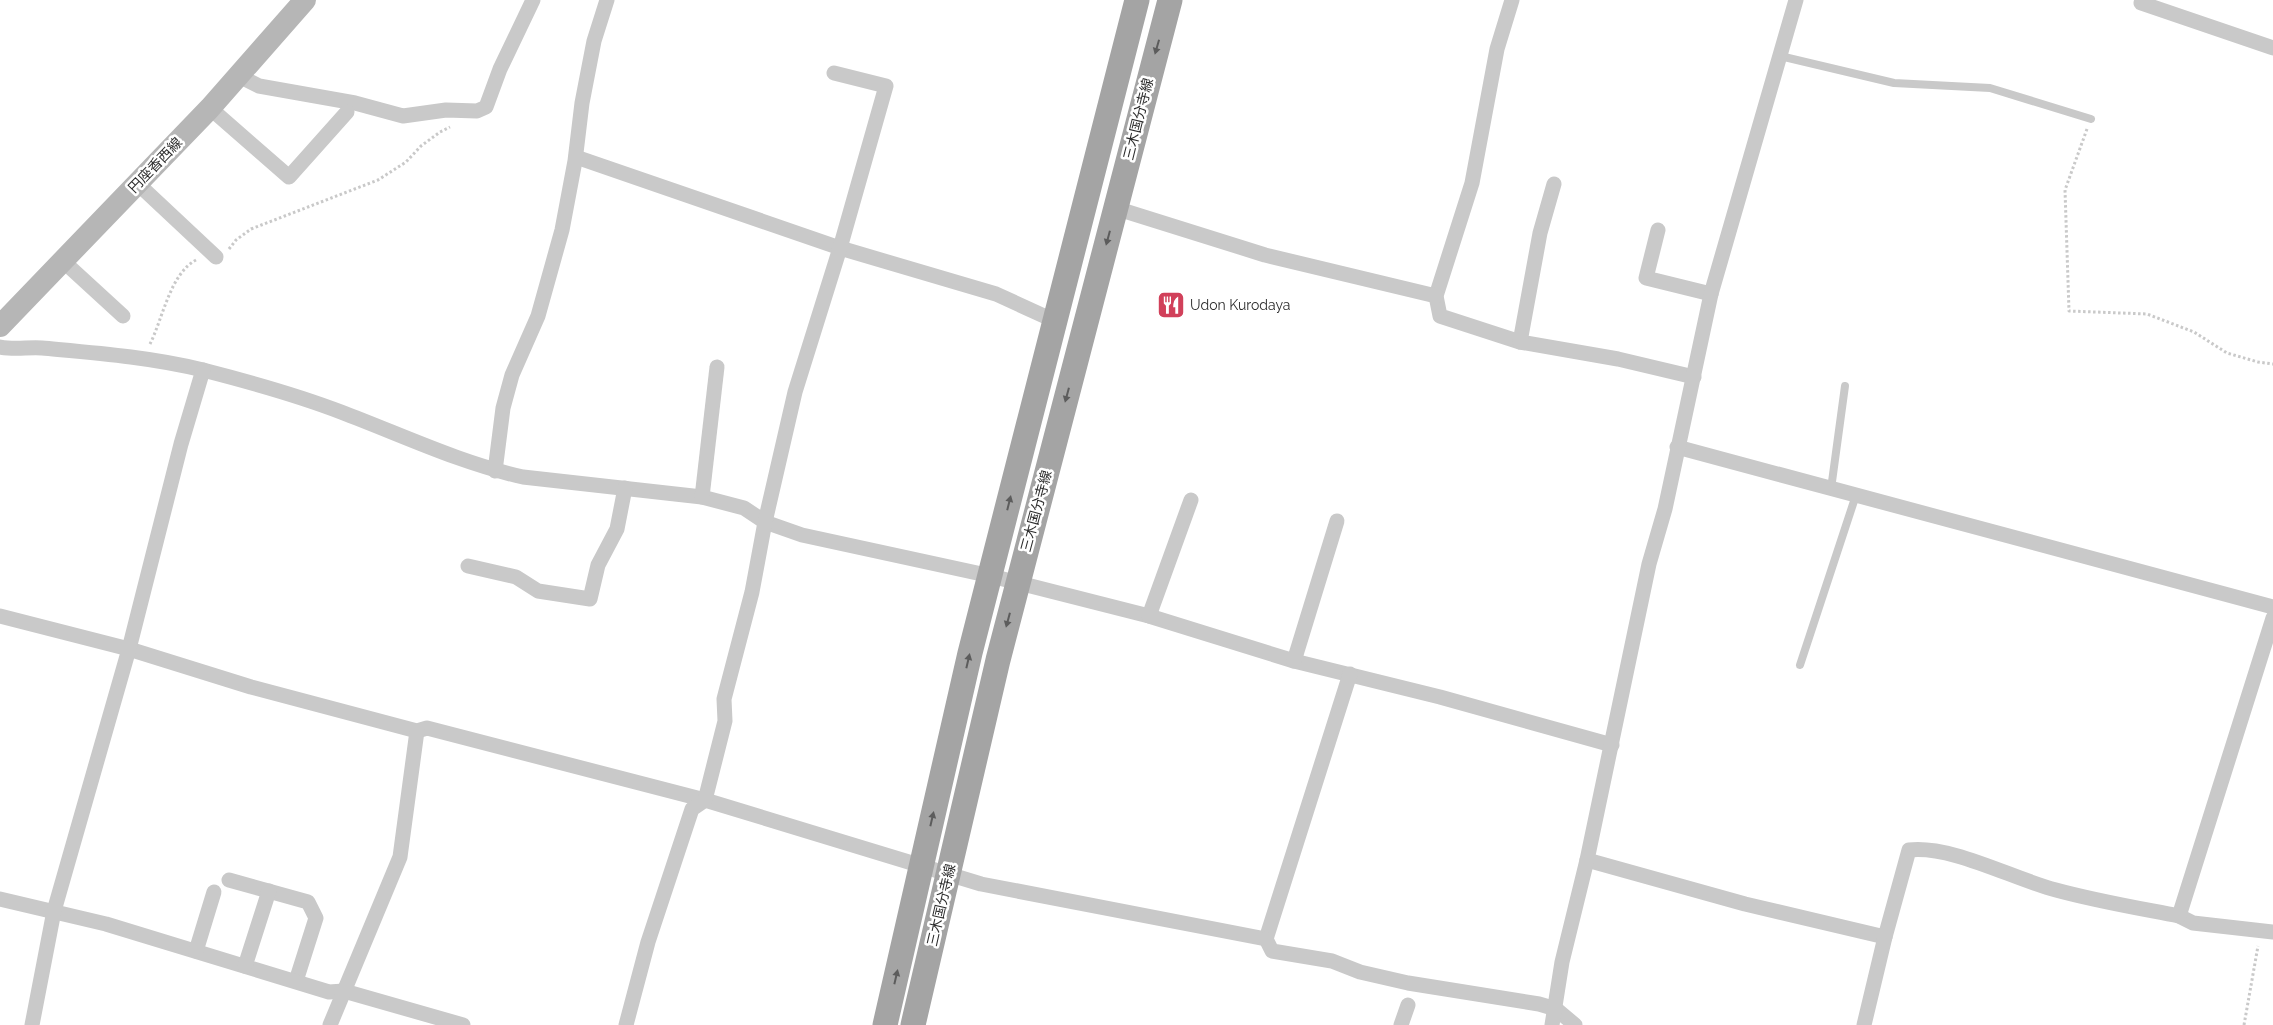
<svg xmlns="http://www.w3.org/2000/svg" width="2273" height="1025" font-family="Raleway,'Noto Sans JP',sans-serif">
<rect width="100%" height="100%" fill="#fff"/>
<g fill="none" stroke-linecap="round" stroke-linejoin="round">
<g stroke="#c9c9c9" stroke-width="3" stroke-dasharray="2.5 2.5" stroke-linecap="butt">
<polyline points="2087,129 2065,190 2069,311 2147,314 2194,332 2227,353 2258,362 2273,364"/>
<polyline points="229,249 236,240 251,229 378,180 406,162 421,146 440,132 450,127"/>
<path d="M150 344C163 318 170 274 196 260"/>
<polyline points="2244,1025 2258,946"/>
</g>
<g stroke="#c9c9c9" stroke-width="8">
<polyline points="1780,56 1894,83 1990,88 2091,119"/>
<polyline points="1831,489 1845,386"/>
<polyline points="1800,665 1856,495"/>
</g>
<g stroke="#c9c9c9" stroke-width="15">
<polyline points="1512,0 1497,49 1472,183 1436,296 1440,316 1520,342 1618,359 1694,377"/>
<polyline points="2141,3 2273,48"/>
<polyline points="237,75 259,86 355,103 403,116 446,110 477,111 486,107 500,69 533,0"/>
<polyline points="210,108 289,177 347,112"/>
<polyline points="576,157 840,248 996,294 1055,321"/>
<polyline points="137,183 216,257"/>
<polyline points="1115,208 1265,255 1436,296"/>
<polyline points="1658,230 1646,278 1711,294"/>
<polyline points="63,261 123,316"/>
<polyline points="1520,342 1540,233 1554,184"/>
<path d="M0 347C14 350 28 347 42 348 96 353 150 357 203 370 250 382 297 395 341 412 402 435 460 463 523 477L702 497 744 508 765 522 802 535 991 576 1149 616 1294 661 1440 697 1612 745"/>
<polyline points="1677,447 2273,607"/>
<polyline points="495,471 503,408 512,375 538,316 562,230 575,161 582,103 594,41 607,0"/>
<polyline points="702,497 717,367"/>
<polyline points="468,566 516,577 538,591 590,599 598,565 617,529 625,488"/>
<polyline points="0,616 129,649 251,687 417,731 427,728 705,800 981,884 1266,939 1350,674"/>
<polyline points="1149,616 1191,500"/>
<polyline points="1294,661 1337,521"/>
<polyline points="1587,860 1745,904 1885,937"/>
<polyline points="229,880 308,902 316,918 296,981"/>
<polyline points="0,899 106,924 329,992 344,991 463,1025"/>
<polyline points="2179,916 2193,923 2273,932"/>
<polyline points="1266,939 1272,951 1332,961 1360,972 1408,983 1539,1004 1556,1009 1575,1025"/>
<polyline points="196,951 214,892"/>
<polyline points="245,966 269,891"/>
<polyline points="32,1025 54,911 129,649 181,444 203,370"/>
<polyline points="330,1025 400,857 417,731"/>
<polyline points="626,1025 648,942 692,809 705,800 725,721 724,699 752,592 765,522 795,392 840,248 886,86 834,73"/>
<polyline points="1401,1025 1408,1005"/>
<polyline points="1552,1025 1562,962 1587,860 1649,564 1665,509 1711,294 1796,0"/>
<path d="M1864 1025 1885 937 1909 850C1952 845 2013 879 2056 890 2096 901 2138 908 2179 916L2273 618"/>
</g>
<polyline stroke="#b6b6b6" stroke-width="22" points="0,326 210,108 305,0"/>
<g stroke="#a4a4a4" stroke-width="25">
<polyline points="885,1025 970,653 1137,0"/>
<polyline points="913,1025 998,660 1170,0"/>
</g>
</g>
<defs><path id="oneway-solid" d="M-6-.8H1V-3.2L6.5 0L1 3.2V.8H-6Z" transform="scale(1.25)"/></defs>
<g fill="#5c5c5c">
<use href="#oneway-solid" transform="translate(1157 47) rotate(106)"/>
<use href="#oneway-solid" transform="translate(1108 238) rotate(105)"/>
<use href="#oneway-solid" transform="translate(1067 395) rotate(105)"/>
<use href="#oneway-solid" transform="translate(1009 503) rotate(-76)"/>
<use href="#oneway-solid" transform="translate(1008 620) rotate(105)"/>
<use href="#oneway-solid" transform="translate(968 661) rotate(-77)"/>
<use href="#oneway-solid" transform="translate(932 819) rotate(-77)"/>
<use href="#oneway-solid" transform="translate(896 977) rotate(-77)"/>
</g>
<defs>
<g id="restaurant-square" transform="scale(1.4375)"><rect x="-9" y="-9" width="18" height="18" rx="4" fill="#d1405a" stroke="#fff"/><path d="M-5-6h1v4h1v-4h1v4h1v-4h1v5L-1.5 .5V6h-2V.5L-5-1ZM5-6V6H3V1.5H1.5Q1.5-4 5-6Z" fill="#fff"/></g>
</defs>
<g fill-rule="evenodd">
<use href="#restaurant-square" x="1171" y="305"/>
</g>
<g text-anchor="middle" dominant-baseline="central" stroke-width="5" stroke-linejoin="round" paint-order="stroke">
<g font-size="14" fill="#2c2c2c" stroke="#fff">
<text transform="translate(1138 119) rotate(-76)">三木国分寺線</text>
<text transform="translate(155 165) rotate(-46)">円座香西線</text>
<text transform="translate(1036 511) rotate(-75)">三木国分寺線</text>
<text transform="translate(941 905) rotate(-77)">三木国分寺線</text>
</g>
<g font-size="14" fill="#2c2c2c" stroke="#fff" text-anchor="start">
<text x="1190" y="305">Udon Kurodaya</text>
</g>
</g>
</svg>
